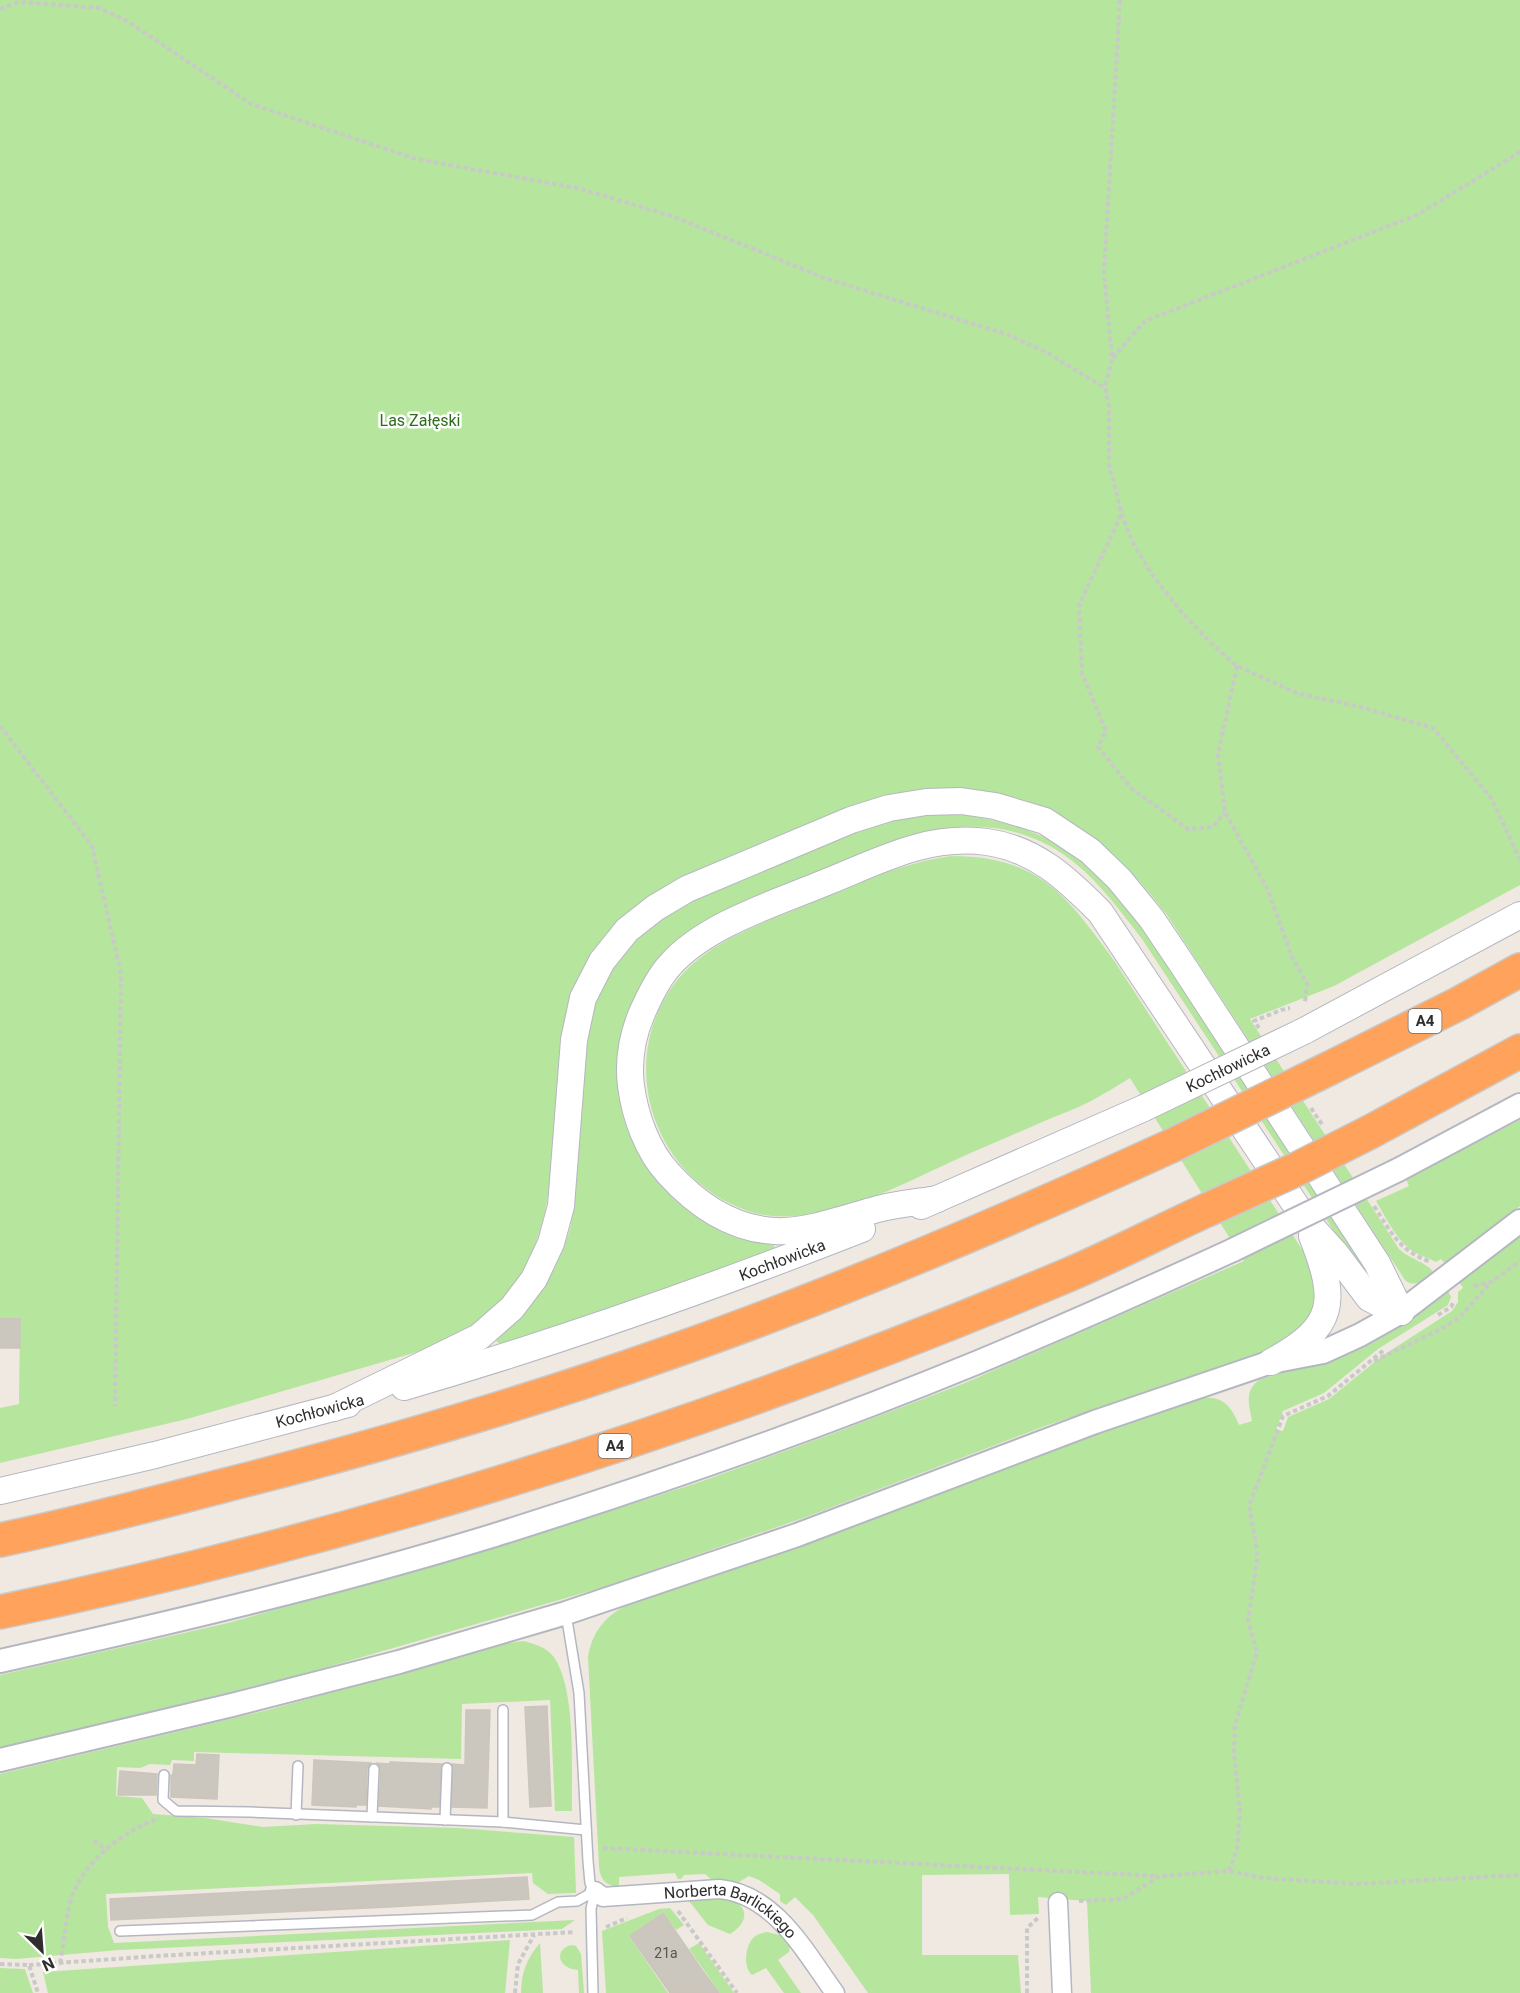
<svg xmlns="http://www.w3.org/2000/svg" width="1520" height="1993" font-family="Roboto,sans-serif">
<rect width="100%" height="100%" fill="#efe9e1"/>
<g fill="#b6e59e">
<path d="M0 0H1520V885L1334 986 1250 1019 1399 1249C1411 1260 1427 1262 1434 1273 1425 1279 1415 1289 1405 1280L1167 915C1119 852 1071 807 990 792 972 789 952 787 934 789 918 791 901 798 885 803 840 816 799 828 756 846 704 867 642 889 607 936 594 952 572 991 567 1011 559 1042 558 1074 556 1106 552 1185 549 1264 482 1318 463 1334 440 1343 417 1352L187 1419 0 1463V1408L19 1404 20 1317H0Z"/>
<path d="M958 814C1007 821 1053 834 1091 868 1133 904 1162 957 1192 1002 1251 1091 1309 1180 1367 1269L1363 1272 1332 1228 1142 939C1111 899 1080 855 1030 837 955 809 887 843 819 871 796 881 771 888 750 900 742 905 735 913 728 918 712 933 695 947 678 961 666 972 646 985 635 998 626 1010 622 1035 619 1051 607 1132 662 1210 737 1238 749 1242 762 1243 774 1245L775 1250 638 1300 501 1345 496 1341C526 1310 552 1283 566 1241 573 1223 574 1203 576 1183 584 1102 571 1000 637 938 672 906 720 888 764 870 814 850 864 824 918 815 931 813 945 814 958 814Z"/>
<path d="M951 856C1039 856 1067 896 1115 962L1314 1268 1317 1312 1288 1343 1045 1426 806 1517 604 1587 300 1675 0 1748V1675L228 1623 475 1554 697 1483 821 1438 965 1383 1244 1261 1130 1078C1117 1086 1104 1094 1091 1101 1078 1108 1063 1113 1049 1119 1022 1131 994 1143 966 1155 905 1182 841 1221 772 1216 748 1214 723 1202 704 1187 639 1137 626 1041 679 978 712 939 764 923 809 904 855 884 901 863 951 856Z"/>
<path d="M1520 1120V1206L1446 1264 1441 1259 1436 1262C1429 1258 1421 1256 1414 1252 1397 1241 1386 1218 1376 1201L1409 1186 1406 1179Z"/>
<path d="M1520 1235V1993H1091L1087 1901 1038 1897 1039 1914 1010 1915 1009 1874 922 1875V1955H1018L1021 1993H868L813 1915 795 1897 786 1905 780 1901V1894L759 1880 749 1876 739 1882H714L705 1874 684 1875 681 1879H678L675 1873 619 1877V1886L618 1887C605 1885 600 1879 599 1866L588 1657C592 1632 606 1614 630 1604L802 1545 1099 1432 1204 1398C1224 1396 1232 1408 1239 1425L1252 1421C1249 1405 1244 1391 1259 1380 1303 1365 1349 1352 1390 1330 1411 1319 1429 1305 1448 1291L1451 1297 1448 1305 1378 1349 1324 1393 1283 1411 1276 1430 1283 1431 1288 1417 1329 1399 1382 1356 1452 1311 1458 1302V1292L1463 1288 1459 1282Z"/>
<path d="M524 1641C534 1644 546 1647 553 1656 577 1688 571 1771 572 1811H555L550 1700 462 1704 461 1759 194 1752V1761L172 1760 170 1765 150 1764 140 1768 117 1767 116 1796 142 1798 153 1814 205 1818 263 1827 316 1824 458 1828 574 1837 576 1893 548 1894 533 1883 532 1873 106 1894 108 1927 114 1943 575 1920 562 1929 119 1950 16 1959 0 1958V1774L268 1710 508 1643Z"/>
<path d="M720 1898C746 1900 754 1919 730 1934L708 1925 689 1901Z"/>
<polygon points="670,1908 684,1925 676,1930 663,1912 629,1936 668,1993 606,1993 602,1931 659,1909"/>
<path d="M767 1932 780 1935 790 1945 789 1952 778 1960 801 1993H784L766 1968 752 1975C743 1967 745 1947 753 1938 757 1934 762 1933 767 1932Z"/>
<polygon points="510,1940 505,1993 48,1993 43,1972"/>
<path d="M540 1943 543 1993H521C521 1973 527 1958 540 1943Z"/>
<polygon points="699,1943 734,1993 720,1993 689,1949"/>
<path d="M571 1945 576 1946 581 1954 584 1993H579L578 1970C560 1969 552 1951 571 1945Z"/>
<polygon points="0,1968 25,1969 33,1993 0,1993"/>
</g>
<g fill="#cbc7bf" stroke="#cbc5ba" stroke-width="1.5">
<rect x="0" y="1318" width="20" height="30"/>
<polygon points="547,1706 551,1806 530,1807 525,1707"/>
<polygon points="466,1710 490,1710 487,1808 452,1807 452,1764 465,1765"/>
<polygon points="197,1754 219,1755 217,1799 171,1797 171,1775 173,1775 174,1764 196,1765"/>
<polygon points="314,1760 371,1763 367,1769 366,1805 356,1805 356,1807 312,1805"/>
<polygon points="390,1762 442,1764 439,1807 431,1807 431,1809 379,1806 381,1769 377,1763 390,1764"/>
<polygon points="120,1771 157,1774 156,1795 118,1795"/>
<polygon points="527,1877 529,1899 389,1907 111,1920 110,1899"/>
<polygon points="663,1913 702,1970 719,1993 670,1993 630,1936"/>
</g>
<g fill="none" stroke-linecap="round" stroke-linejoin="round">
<g stroke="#b4b7c1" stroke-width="12">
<g id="service">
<polyline points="566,1614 579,1693 588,1861 590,1883 595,1891 591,1909 593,1993"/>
<polyline points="503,1710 503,1822"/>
<polyline points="164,1775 163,1800 176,1811 250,1812 503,1822 586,1830"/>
<polyline points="296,1815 298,1766"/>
<polyline points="372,1817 374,1769"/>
<polyline points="445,1820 447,1768"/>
<polyline points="120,1931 532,1915 558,1902 577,1901 595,1891"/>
</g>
</g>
<g stroke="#b4b7c1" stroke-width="21">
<g id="minor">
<path id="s1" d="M595 1891 603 1897 719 1889C775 1894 805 1952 835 1993"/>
<polyline points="1058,1902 1062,1993"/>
</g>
</g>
<g stroke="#b4b7c1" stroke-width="26">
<g id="tertiary">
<polyline points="1398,1170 1520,1105"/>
<path d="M0 1661C166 1624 332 1585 495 1535 657 1484 818 1428 976 1363 1062 1327 1148 1289 1233 1250"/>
<polyline points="0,1760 232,1705 399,1662 566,1613 797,1535 1095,1422 1271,1362 1323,1352 1360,1335 1401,1312 1520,1221"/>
</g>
</g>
<g stroke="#b4b7c1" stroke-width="28">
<g id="secondary">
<polyline points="1304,1031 1520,915"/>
<path d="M937 1199C918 1202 897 1204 878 1209 848 1217 806 1233 775 1231 732 1229 696 1204 668 1173 647 1150 635 1116 631 1086 628 1061 632 1036 642 1013 649 997 658 978 670 965 706 924 779 902 829 881 881 860 929 834 987 842 1036 849 1067 879 1100 912L1307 1222 1336 1254 1369 1298 1386 1307 1401 1312"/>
<polyline points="921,1206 1144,1108"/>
<path d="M1271 1362C1336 1327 1338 1302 1312 1236"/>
<path id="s2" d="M404 1387C559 1342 711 1288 862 1229"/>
<polyline points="334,1408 479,1337 512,1308 534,1279 551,1243 561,1206 574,1040 583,998 602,961 627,930 655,908 687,889 851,820 889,808 926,802 961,801 995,806 1045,821 1090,851 1119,879 1151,918 1182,964 1377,1263 1401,1312"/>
<polyline points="0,1491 155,1455 348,1404"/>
</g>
</g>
<g stroke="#c9c9c9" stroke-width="36">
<g id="motorway">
<polyline points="1330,1068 1458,1004 1520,970"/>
<polyline points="1370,1132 1520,1051"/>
<path d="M0 1540C73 1525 145 1506 218 1487 368 1449 518 1406 665 1354 837 1294 1005 1222 1171 1146"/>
<path d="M0 1612C366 1536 724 1420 1068 1275 1115 1255 1161 1231 1207 1210"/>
</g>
</g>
<g stroke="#c9c9c9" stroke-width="4" stroke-dasharray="4.5 3" stroke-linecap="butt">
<polyline points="1120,0 1104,272 1112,359 1105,388 1109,406 1109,464 1122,515 1132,541 1151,573 1182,613 1214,646 1237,666 1299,694 1357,706 1433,728 1492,799 1520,860"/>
<polyline points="0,9 19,2 99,8 127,21 251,104 416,159 577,188 672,216 827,279 1006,334 1046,352 1105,388"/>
<polyline points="1113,358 1145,321 1417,215 1520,152"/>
<polyline points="1121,515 1079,605 1082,673 1106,731 1098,747 1132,789 1188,829 1213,827 1225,812"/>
<polyline points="1237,666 1218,754 1225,812 1268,890 1292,957 1307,983 1305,1002"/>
<polyline points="0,726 92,846 121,974 115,1406"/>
<polyline points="1259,1028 1254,1021 1281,1010 1290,1008"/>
<polyline points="1311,1108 1323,1126"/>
<path d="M1374 1206C1391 1232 1399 1251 1431 1262"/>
<polyline points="1474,1286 1491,1282 1520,1261"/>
<polyline points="1438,1315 1451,1307 1453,1303"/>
<polyline points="1374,1361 1441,1329 1460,1317 1490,1283"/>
<polyline points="94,1840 106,1850"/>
<polyline points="603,1848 1158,1876"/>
<polyline points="1229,1871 1237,1850 1240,1811 1234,1753 1235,1725 1257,1652 1248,1621 1257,1561 1256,1543 1249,1506 1283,1416 1328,1396 1384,1350"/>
<polyline points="1079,1901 1123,1899 1160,1876 1229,1871 1264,1878 1357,1884 1520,1875"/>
<polyline points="678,1911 737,1993"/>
<polyline points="606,1927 627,1918"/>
<path d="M60 1963C64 1943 65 1922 70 1903 81 1862 121 1833 159 1818"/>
<polyline points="0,1964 29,1965 38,1993"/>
<polyline points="29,1965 157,1956 575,1932"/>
<polyline points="515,1993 518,1964 534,1935"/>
<polyline points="1027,1993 1027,1928 1038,1918"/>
</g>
<use href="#service" stroke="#fff" stroke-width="9"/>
<use href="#minor" stroke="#fff" stroke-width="18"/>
<use href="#tertiary" stroke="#fff" stroke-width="22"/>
<use href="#secondary" stroke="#fff" stroke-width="26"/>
<use href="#motorway" stroke="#ffa35c" stroke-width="33"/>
<g stroke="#b4b7c1" stroke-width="26" stroke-linecap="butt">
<polyline id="tertiary-bridge" points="1233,1250 1398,1170"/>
</g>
<g stroke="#b4b7c1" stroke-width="28" stroke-linecap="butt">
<g id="secondary-bridge">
<path id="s3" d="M1144 1108 1304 1031"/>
</g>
</g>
<g stroke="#c9c9c9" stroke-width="36" stroke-linecap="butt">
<g id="motorway-bridge">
<polyline points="1171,1146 1330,1068"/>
<polyline points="1207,1210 1297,1169 1370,1132"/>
</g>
</g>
<use href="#tertiary-bridge" stroke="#fff" stroke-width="22"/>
<use href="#secondary-bridge" stroke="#fff" stroke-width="26"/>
<use href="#motorway-bridge" stroke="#ffa35c" stroke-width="33"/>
</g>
<g text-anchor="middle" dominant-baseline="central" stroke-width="5" stroke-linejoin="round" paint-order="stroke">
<g font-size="14" fill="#555452">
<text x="666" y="1953">21a</text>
</g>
<g fill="#fff" stroke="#6d6d6d" stroke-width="1.5">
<rect x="1408.5" y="1009" width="33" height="24" rx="4.5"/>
<rect x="598.5" y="1434" width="33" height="24" rx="4.5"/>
</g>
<g font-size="15" font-weight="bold" fill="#2e2e2e">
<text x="1425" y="1021">A4</text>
<text x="615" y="1446">A4</text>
</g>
<g font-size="16" fill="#2c6e1b" stroke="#fff">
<text x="420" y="420">Las Załęski</text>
</g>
<g font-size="16" fill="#2e2e2e" stroke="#fff">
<text stroke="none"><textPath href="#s3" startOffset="93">Kochłowicka</textPath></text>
<text stroke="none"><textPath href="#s2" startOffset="399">Kochłowicka</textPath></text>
<text transform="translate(320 1411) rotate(-15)">Kochłowicka</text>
<text stroke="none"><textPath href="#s1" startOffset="144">Norberta Barlickiego</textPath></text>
</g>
</g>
<g transform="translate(42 1951) rotate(155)" stroke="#ffffff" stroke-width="4.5" paint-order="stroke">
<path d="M0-4.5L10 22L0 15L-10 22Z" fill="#2e2e2e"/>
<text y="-9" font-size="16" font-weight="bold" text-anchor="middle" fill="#2e2e2e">N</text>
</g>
</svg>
